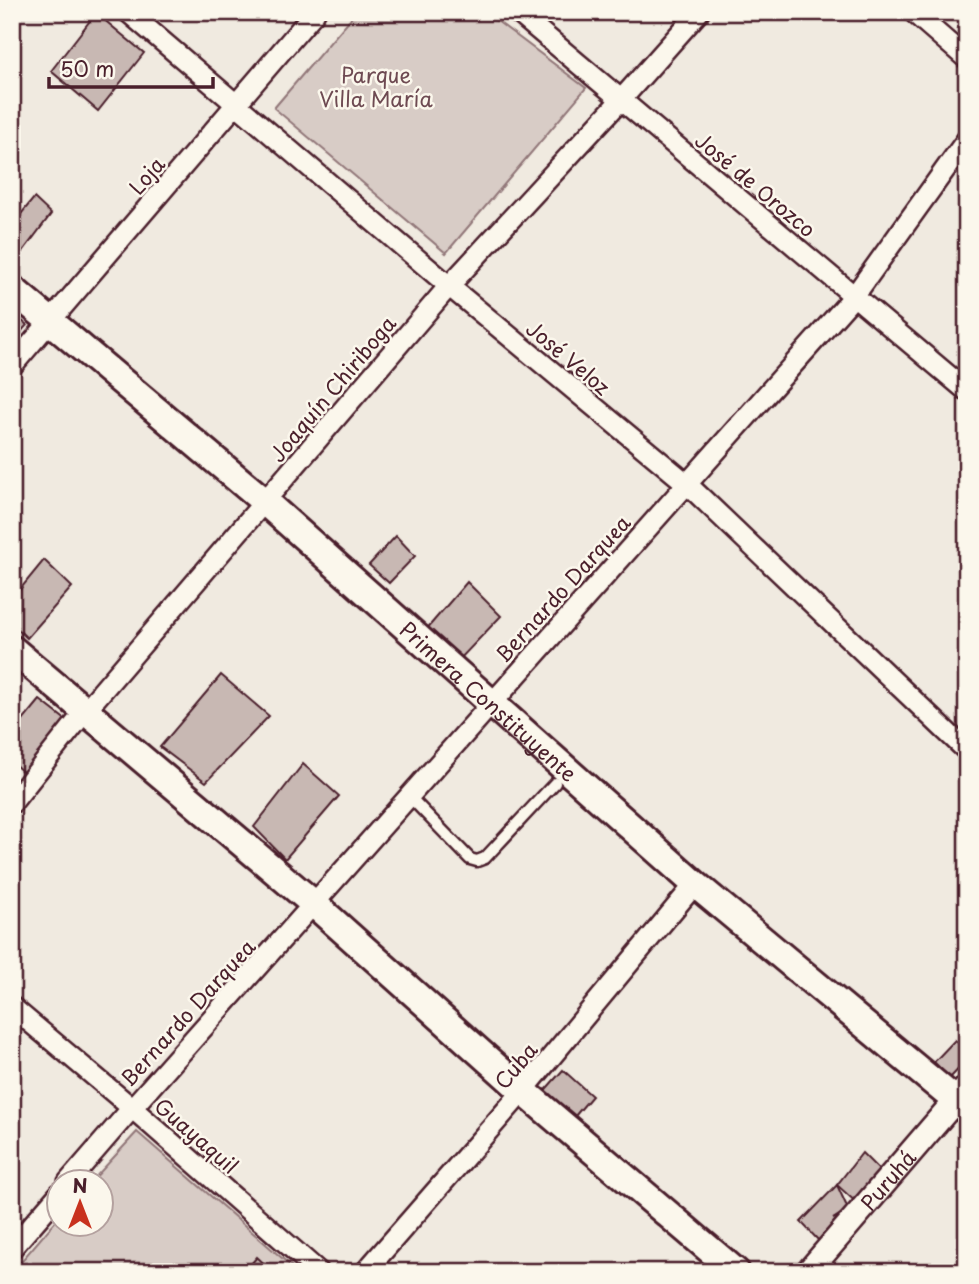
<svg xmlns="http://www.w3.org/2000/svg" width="979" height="1284" font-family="'Playpen Sans',sans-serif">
<rect width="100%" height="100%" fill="#f0eae0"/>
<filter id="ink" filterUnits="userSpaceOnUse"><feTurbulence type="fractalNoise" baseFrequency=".0143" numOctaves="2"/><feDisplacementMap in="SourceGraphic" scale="14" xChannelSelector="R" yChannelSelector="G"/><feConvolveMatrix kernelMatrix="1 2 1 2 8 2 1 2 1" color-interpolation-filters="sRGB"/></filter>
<g filter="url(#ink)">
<g fill="#d8ccc6" stroke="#917678" stroke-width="2">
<polygon points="356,12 485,12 586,88 446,253 274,108"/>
<polygon points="137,1132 298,1272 12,1272 59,1217 60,1224 102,1224 102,1182 91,1182"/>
</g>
<g fill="#c8b8b3" stroke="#4a1f2b" stroke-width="2">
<polygon points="96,13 144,53 98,111 51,71"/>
<polygon points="34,198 51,214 12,266 12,225"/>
<polygon points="12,313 27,325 12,342"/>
<polygon points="396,536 415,556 389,583 369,565"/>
<polygon points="44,560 72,587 27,638 12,624 12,599"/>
<polygon points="467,582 501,616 459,660 425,631"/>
<polygon points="221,675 269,716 206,782 160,747"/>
<polygon points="40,700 67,721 25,774 12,762 12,734"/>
<polygon points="303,764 339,796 285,859 254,827"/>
<polygon points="955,1040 967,1051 967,1060 950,1078 934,1062"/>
<polygon points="563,1070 592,1096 569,1123 539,1097"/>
<polygon points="862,1153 884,1175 859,1205 837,1185"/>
<polygon points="837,1185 848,1209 833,1219 859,1205 820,1242 801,1222"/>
<polygon points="257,1257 273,1272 244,1272"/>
</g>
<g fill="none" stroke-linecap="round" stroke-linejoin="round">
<g stroke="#4a1f2b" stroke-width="15">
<polyline id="service" points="409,796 470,859 477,861 485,858 555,783"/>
</g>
<g stroke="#4a1f2b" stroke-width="24">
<g id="minor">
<polyline points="128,12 449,286 686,483 967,751"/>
<polyline points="517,12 967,391"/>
<polyline points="913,12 967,59"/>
<polyline points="12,366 315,12"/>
<polyline points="12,803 86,710 449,286 620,101 699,12"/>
<polyline points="12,1007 132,1108 319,1272"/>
<polyline points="68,1182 132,1108 855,295 967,139"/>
<polyline points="12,1248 60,1193"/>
<polyline points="365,1272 523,1091 695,884"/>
</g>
</g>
<g stroke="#4a1f2b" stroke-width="28">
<g id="tertiary">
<path id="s1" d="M808 1272 967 1087"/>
</g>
</g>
<g stroke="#4a1f2b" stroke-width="32">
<g id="secondary">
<path id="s2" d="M12 289 265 502 695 884 967 1110"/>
<polyline points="12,649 314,904 523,1091 736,1272"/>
</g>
</g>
<use href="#service" stroke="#fbf7ec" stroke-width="10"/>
<use href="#minor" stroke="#fbf7ec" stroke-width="19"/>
<use href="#tertiary" stroke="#fbf7ec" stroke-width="23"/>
<use href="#secondary" stroke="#fbf7ec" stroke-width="26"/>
</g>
</g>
<g text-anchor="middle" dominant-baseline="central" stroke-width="5" stroke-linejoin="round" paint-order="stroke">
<g font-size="21" fill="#6e4a52" stroke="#fbf7ec">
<text x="376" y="74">Parque<tspan x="376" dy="24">Villa María</tspan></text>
</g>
<g font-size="21" fill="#4a1f2b" stroke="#fbf7ec">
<text transform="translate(146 175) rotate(-49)">Loja</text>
<text transform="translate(756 184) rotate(40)">José de Orozco</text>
<text transform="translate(569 357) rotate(40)">José Veloz</text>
<text transform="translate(332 388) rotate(-50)">Joaquín Chiriboga</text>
<text transform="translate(562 588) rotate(-48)">Bernardo Darquea</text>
<text stroke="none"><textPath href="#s2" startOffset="630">Primera Constituyente</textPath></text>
<text transform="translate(187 1012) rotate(-48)">Bernardo Darquea</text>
<text transform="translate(515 1065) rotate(-50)">Cuba</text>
<text transform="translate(197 1135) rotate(41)">Guayaquil</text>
<text stroke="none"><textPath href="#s1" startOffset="122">Puruhá</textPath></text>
</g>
</g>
<rect width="979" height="1284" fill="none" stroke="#fbf7ec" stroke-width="42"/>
<rect x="21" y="21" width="937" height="1242" fill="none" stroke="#4a1f2b" stroke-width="2.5" filter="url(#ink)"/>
<g transform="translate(80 1203)"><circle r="33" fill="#fbf7ec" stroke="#b4a19f" stroke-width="2"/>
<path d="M0-5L12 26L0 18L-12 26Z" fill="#c8321e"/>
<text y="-10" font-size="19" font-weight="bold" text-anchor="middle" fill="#4a1f2b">N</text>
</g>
<path d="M49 77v10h164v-10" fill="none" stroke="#4a1f2b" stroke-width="3.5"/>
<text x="60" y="77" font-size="21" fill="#4a1f2b" stroke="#fbf7ec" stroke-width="5" paint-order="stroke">50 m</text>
</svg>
